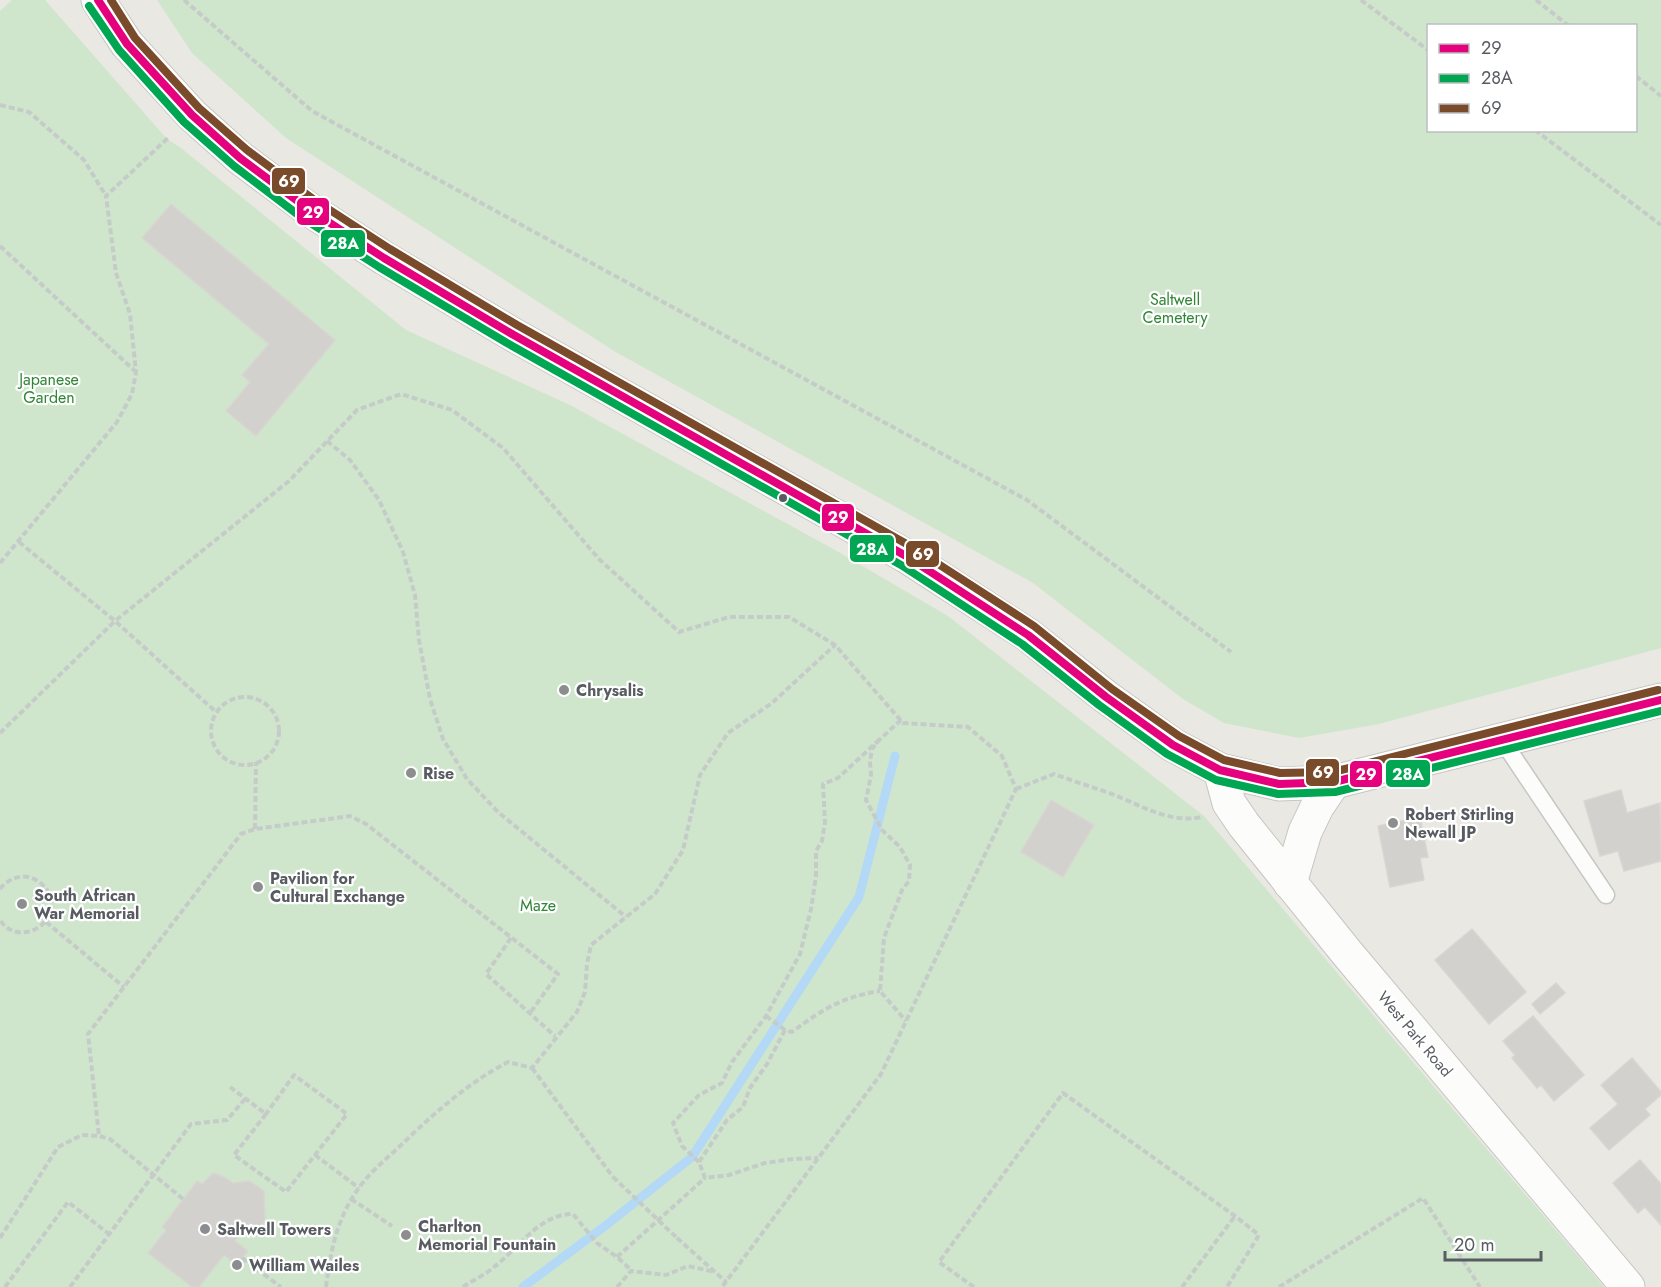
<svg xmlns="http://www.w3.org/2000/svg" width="1661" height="1287" font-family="Jost,sans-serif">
<rect width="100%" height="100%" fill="#e9e8e2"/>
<g fill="#cfe6cc" fill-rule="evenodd">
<polygon points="12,0 45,0 167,139 181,148 406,330 570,405 835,550 948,616 1204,816 1604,1287 0,1287 0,11"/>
<path d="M157 0H1661V648L1379 724 1299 738 1224 723 1183 699 1033 583 614 351 286 138 192 53ZM1428 26H1636V130H1428Z"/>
</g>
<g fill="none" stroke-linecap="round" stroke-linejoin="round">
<polyline stroke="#b3d9f6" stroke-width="9" points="523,1287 605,1226 692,1157 859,897 895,756"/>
</g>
<g fill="#d2d1cd" stroke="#d8d6d1" stroke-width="1.5">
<polygon points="171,204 335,340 256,436 226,411 250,382 242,375 269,344 142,238"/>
<polygon points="1621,790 1627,813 1660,803 1661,861 1624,871 1618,851 1600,856 1584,801"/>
<polygon points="1051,800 1094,825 1063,877 1021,852"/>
<polygon points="1420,817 1428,857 1420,858 1424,880 1390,887 1378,826"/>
<polygon points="1472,929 1526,992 1489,1024 1435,960"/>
<polygon points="1556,983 1565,993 1540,1014 1532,1004"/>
<polygon points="1533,1016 1584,1075 1554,1101 1541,1085 1537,1088 1512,1058 1515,1055 1503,1041"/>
<polygon points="1632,1058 1661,1092 1661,1095 1645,1109 1650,1115 1609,1150 1590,1128 1618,1104 1601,1085"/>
<polygon points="1640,1160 1661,1184 1661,1225 1645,1207 1638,1213 1613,1183"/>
<polygon points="213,1173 224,1177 233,1183 250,1181 264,1191 265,1220 261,1226 253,1227 250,1223 235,1241 248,1251 237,1265 224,1255 199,1287 192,1287 148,1253 166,1230 162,1227 197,1181 202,1184"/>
</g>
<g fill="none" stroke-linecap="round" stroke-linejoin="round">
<g stroke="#c5c5c3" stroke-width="19">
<polyline id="service" points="1502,740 1606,895"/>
</g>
<g stroke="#c5c5c3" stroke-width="35">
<g id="tertiary">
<polyline points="98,0 127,44 192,115 240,158 307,208 384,258 512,334 906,556 1028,635 1106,697 1173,745 1220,770 1279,784 1334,782 1661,700"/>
<polyline points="1220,770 1229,803 1244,825 1347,953 1628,1287"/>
<polyline points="1290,883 1305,832 1317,807 1334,782"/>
</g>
</g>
<g stroke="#c5cbc8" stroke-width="4" stroke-dasharray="6 3" stroke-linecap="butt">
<polyline points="184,0 312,111 1027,500 1231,652"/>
<polyline points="1361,0 1428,50"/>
<polyline points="1536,0 1569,26"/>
<polyline points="1636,76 1661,96"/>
<polyline points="0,105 29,112 84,160 106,196"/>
<polyline points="1535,130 1661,225"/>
<polyline points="0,246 136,372"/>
<polyline points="327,441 350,460 379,500 403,552 415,595 419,640 430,699 443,739 467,779 498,812 626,917"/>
<polyline points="19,542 115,621 289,481 357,410 401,394 452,410 503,448 599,559 679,632 729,617 789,617 835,645 903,723 968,727 1002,756 1016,789 881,1074 722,1287"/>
<polyline points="0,563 117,422 132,394 136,372 130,314 116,273 106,196 169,137"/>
<circle cx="245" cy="731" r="34"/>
<polyline points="901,720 879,740 872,749 870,762 871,775 866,800 882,830 900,847 910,865 909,881 902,890 884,938 880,991 906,1021"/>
<polyline points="0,733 115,621 216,712"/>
<path d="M1016 789 1054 774C1073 781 1092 787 1112 794 1140 805 1170 824 1202 817"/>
<polyline points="255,829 256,762"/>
<path d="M0 889C6 881 17 875 28 877 36 879 42 883 47 890 67 920 19 950 0 920"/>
<polyline points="46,922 124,987"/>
<polyline points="511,938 486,974 555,1036"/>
<path d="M766 1016 785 1030 792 1032C823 1009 842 997 880 991"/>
<polyline points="785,1030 767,1064 750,1088 743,1107 727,1120 699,1162 705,1178 729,1175 765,1163 793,1159 818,1158"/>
<polyline points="532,1068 613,1177"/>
<polyline points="230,1087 266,1114 234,1155 286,1192 347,1114 294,1075 266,1114"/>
<polyline points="315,1155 359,1188"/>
<polyline points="699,1162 682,1146 673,1123 699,1095 722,1083 732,1062 766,1016 800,954 811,909 816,876 816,851 822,841 825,822 823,784 838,778 879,740"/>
<polyline points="183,1199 110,1139 99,1136 88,1034 241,834 255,829 350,816 366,824 558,974 530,1013"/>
<polyline points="351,1199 392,1226"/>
<polyline points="0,1238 58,1147 82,1135 99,1136"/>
<polyline points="677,1238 726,1282"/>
<polyline points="617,1257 705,1178"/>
<polyline points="242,1258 281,1287"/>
<polyline points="5,1287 68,1202 109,1234"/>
<polyline points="70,1287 191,1124 227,1120 245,1099"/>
<path d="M326 1287C330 1256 335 1227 351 1200 362 1180 380 1164 397 1149 431 1116 466 1084 508 1062L532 1068 577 1012 585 992 587 964 591 945 655 894 683 850 700 775 728 733 772 703 835 645"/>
<path d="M463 1287C473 1280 485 1275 494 1267 519 1248 539 1214 573 1214L597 1243 617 1257 632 1271"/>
<polyline points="617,1287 631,1271 666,1275 688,1266 715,1272"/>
<polyline points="974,1287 939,1262 1063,1093 1235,1216 1259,1235 1227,1287"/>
<polyline points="1182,1287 1235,1216"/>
<polyline points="1279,1287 1423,1198 1480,1287"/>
</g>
<use href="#service" stroke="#fcfcfb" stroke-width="16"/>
<use href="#tertiary" stroke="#fcfcfb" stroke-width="33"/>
<polyline stroke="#c5cbc8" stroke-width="4" stroke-dasharray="6 3" stroke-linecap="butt" points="613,1177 677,1238"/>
<g stroke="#fff" stroke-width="12">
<polyline id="bus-1" points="98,0 127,44 192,115 240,158 307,208 384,258 512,334 906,556 1028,635 1106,697 1173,745 1220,770 1279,784 1334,782 1661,700"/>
</g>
<g stroke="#fff" stroke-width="12">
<polyline id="bus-2" points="89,6 119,50 184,122 234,166 301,217 379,267 507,343 901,565 1022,644 1099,705 1167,754 1216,780 1278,794 1335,792 1661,711"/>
</g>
<g stroke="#fff" stroke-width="12">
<polyline id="bus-3" points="111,0 135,38 199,108 247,150 313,199 390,249 517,325 912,547 1034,626 1112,689 1179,736 1224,760 1280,773 1333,772 1658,690"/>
</g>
<use href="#bus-1" stroke="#e5007d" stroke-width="8"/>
<use href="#bus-2" stroke="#00a651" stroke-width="8"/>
<use href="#bus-3" stroke="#7a4b2a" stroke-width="8"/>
</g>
<circle fill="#585c61" stroke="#fff" stroke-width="2" cx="783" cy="498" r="5"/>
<g fill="#8b8d8e" stroke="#fff" stroke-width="2">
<circle cx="564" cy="690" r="6"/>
<circle cx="411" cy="773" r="6"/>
<circle cx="1393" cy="823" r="6"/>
<circle cx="258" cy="887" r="6"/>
<circle cx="22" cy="904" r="6"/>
<circle cx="205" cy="1229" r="6"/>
<circle cx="406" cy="1235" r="6"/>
<circle cx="237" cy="1265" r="6"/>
</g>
<g text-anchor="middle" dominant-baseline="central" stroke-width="4.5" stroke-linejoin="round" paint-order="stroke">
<g font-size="16" fill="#318636" stroke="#fff">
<text x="1175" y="299">Saltwell<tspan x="1175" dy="18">Cemetery</tspan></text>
<text x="49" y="379">Japanese<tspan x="49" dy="18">Garden</tspan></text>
<text x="538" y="905">Maze</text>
</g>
<g font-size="16" font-weight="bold" fill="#585c61" stroke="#fff" text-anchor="start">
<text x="576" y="690">Chrysalis</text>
<text x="423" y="773">Rise</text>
<text x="1405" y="814">Robert Stirling<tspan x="1405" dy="18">Newall JP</tspan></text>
<text x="270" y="878">Pavilion for<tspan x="270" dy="18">Cultural Exchange</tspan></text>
<text x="34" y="895">South African<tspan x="34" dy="18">War Memorial</tspan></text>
<text x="418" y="1226">Charlton<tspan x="418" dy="18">Memorial Fountain</tspan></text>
<text x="217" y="1229">Saltwell Towers</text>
<text x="249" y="1265">William Wailes</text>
</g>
<g font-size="16" fill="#585c61" stroke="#fff">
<text transform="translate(1415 1034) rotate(50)">West Park Road</text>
</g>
</g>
<g stroke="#fff" stroke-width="2">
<rect x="271" y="167" width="35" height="28" rx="6" fill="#7a4b2a"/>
<rect x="296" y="197" width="34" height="29" rx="6" fill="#e5007d"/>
<rect x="320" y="229" width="46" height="29" rx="6" fill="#00a651"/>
<rect x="821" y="503" width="34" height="29" rx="6" fill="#e5007d"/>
<rect x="849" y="534" width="46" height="29" rx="6" fill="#00a651"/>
<rect x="905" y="540" width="35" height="28" rx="6" fill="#7a4b2a"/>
<rect x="1305" y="758" width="35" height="29" rx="6" fill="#7a4b2a"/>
<rect x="1385" y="759" width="46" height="29" rx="6" fill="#00a651"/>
<rect x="1349" y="760" width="34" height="28" rx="6" fill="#e5007d"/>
</g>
<g font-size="16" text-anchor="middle" font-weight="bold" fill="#fff">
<text x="289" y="187">69</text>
<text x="313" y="218">29</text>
<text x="343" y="249">28A</text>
<text x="838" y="523">29</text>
<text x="872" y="555">28A</text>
<text x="923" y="560">69</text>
<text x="1323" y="778">69</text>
<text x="1408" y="780">28A</text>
<text x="1366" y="780">29</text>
</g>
<rect x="1427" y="24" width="210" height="108" fill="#ffffff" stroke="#bcbec0" stroke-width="1.5"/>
<rect x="1439" y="44" width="30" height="9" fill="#e5007d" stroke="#bcbec0" stroke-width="1.5"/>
<text x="1481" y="54" font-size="18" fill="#585c61">29</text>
<rect x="1439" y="74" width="30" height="9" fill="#00a651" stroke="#bcbec0" stroke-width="1.5"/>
<text x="1481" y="84" font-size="18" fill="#585c61">28A</text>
<rect x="1439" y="104" width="30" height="9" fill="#7a4b2a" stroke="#bcbec0" stroke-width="1.5"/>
<text x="1481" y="114" font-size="18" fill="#585c61">69</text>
<path d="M1445 1251v9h96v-9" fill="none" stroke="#585c61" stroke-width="3"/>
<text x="1454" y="1251" font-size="18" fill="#585c61" stroke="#ffffff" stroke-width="4.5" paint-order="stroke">20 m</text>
</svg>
